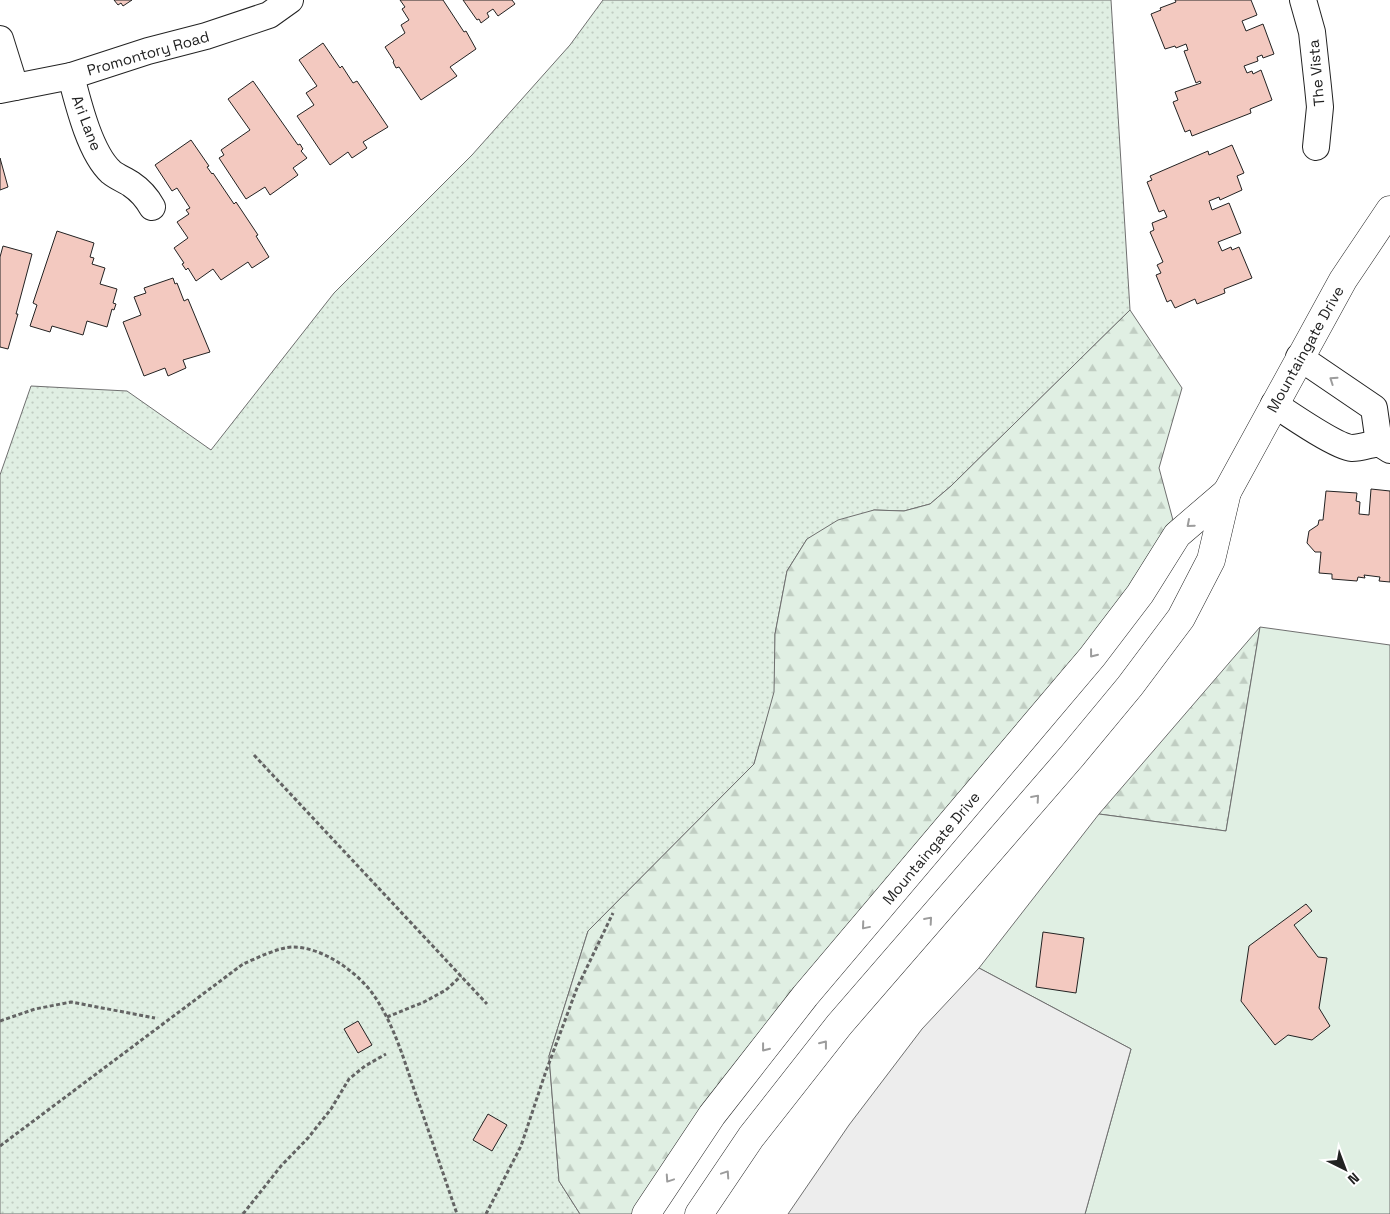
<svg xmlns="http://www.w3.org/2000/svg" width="1390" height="1214" font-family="'Space Grotesk',sans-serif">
<defs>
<pattern id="grass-dots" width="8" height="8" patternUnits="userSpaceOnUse" patternTransform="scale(1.25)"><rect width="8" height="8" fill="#e0efe3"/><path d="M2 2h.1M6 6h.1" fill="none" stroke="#c0cdc2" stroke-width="1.8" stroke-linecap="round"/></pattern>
<pattern id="forest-firs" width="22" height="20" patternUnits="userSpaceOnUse" patternTransform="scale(1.25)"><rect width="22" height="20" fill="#e0efe3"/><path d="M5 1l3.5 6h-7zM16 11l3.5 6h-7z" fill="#c0cdc2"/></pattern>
</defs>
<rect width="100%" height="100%" fill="#fff"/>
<polygon fill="url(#grass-dots)" stroke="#6f6f6f" points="603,0 1111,0 1130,310 951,486 930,504 904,511 874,510 807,539 787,571 775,634 775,692 754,764 588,931 549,1056 559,1181 580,1214 0,1214 0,475 31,386 127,391 211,450 334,293 472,155 570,45"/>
<g fill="url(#forest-firs)" stroke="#6f6f6f">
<polygon points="1130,310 1182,388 1159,468 1177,535 646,1214 580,1214 559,1181 549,1056 588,931 754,764 774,692 775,634 787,571 807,539 838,520 874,510 904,511 930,504 951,486"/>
<polygon points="1260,627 1226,831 1099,814"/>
</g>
<polygon fill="#e0efe3" stroke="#6f6f6f" points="1260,627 1390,645 1390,1214 1085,1214 1131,1049 979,968 1099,814 1226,831"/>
<polygon fill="#ededed" stroke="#6f6f6f" points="979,968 1131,1049 1085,1214 788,1214 849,1125 922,1029"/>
<g fill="#f3c9c0" stroke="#222">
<polygon points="114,0 132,0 123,6 121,3 118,5"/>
<polygon points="400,0 443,0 464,32 466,31 476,49 450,67 457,76 421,100 399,67 396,68 393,62 394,61 385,47 405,33 401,25 409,20 402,9 405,7"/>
<polygon points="463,0 512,0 515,4 498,16 493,9 487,13 489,17 481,23 479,19 477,20"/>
<polygon points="1175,0 1251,0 1257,15 1242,21 1246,31 1263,24 1274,54 1263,58 1262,55 1257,57 1258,61 1244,66 1247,73 1252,71 1253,74 1261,70 1272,100 1250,109 1251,113 1192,136 1190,130 1185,132 1173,102 1178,100 1175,92 1201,83 1200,81 1196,83 1184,51 1188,50 1186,44 1176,48 1175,46 1165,49 1151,14 1161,10 1160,8 1176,2"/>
<polygon points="323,43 340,68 342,66 353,83 357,81 388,127 363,142 367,148 352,158 348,152 330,165 297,116 314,105 306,93 317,86 299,60"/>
<polygon points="253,81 298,145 300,144 303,149 301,151 307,158 293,168 298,175 270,195 265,187 246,199 219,158 224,155 221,150 250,130 228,99"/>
<polygon points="191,140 209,166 207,167 212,174 213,173 234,204 236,202 258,235 256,236 269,257 252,268 248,262 221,280 213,269 196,281 188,268 186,270 182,264 184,263 174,248 188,238 177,222 189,214 186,210 190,208 177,188 172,191 155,165"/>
<polygon points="1232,145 1244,173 1237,176 1242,190 1220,200 1219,197 1209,201 1212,210 1229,203 1241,233 1218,242 1222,251 1231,247 1232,250 1239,247 1252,278 1224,289 1225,293 1197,304 1195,299 1175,308 1171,300 1167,302 1156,275 1161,273 1157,265 1163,262 1150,232 1154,230 1152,223 1167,217 1164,210 1159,212 1147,182 1152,180 1150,176 1208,151 1209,155"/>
<polygon points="0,158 8,187 0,190"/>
<polygon points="57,231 94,243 90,257 94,258 92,264 105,268 100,284 117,289 113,303 116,304 114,310 112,309 107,327 87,321 83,335 52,326 50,332 30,326 37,305 33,303"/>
<polygon points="3,246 32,254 16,314 18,314 8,349 0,347 0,257"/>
<polygon points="173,278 175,284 177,283 184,301 188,299 210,352 183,360 186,368 168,376 165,368 144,376 123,322 141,315 134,297 146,293 144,288"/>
<polygon points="1371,489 1390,491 1390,582 1379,581 1380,577 1364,575 1365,578 1358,577 1357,581 1332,579 1332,574 1319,573 1321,552 1315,552 1307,543 1309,531 1318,525 1319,520 1323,520 1326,491 1357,493 1356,501 1360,502 1359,514 1369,515"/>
<polygon points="1306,904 1312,911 1294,925 1318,957 1327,958 1319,1008 1330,1026 1312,1040 1288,1035 1275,1045 1241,1001 1249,946"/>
<polygon points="1043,932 1084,938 1076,993 1036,987"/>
<polygon points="358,1021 372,1045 358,1053 344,1029"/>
<polygon points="488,1114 507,1125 492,1151 473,1140"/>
</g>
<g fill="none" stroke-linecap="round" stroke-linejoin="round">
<g stroke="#222" stroke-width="28">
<g id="minor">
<polyline points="1303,0 1312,32 1318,87 1320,107 1316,147"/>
<polyline points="0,39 15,87"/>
<path d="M71 76C78 103 90 153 111 172 117 177 125 180 131 184 140 190 147 198 152 207"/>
<polyline points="0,90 71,76 148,51 206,36 269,15 290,0"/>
<polyline points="1299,357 1374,408 1379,443"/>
<path d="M1274 404C1289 414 1337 447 1352 448 1361 448 1371 444 1379 443L1390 450"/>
</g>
</g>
<g stroke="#222" stroke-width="29">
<g id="tertiary">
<polyline points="646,1214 712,1115 805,996 1092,657 1140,594 1177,535 1227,492"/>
<polyline points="699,1214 751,1137 839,1025 1072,756 1130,686 1181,618 1211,560 1227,492 1343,280 1390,210"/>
</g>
</g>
<g stroke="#646464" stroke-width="3" stroke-dasharray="4 2.5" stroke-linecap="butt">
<polyline points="254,755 487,1004"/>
<polyline points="387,1017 424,1002 446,990 461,976"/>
<polyline points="0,1021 35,1009 71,1002 155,1018"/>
<path d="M0 1146 243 964C257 958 279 947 293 947 323 947 359 973 375 997 394 1025 404 1060 415 1092 429 1132 443 1173 457 1214"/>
<polyline points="243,1214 281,1166 308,1138 331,1109 349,1079 365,1066 386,1054"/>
<polyline points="486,1214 521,1146 545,1074 577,988 613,913"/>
</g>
<use href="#minor" stroke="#fff" stroke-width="26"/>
<use href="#tertiary" stroke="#fff" stroke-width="28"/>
</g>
<defs><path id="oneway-chevron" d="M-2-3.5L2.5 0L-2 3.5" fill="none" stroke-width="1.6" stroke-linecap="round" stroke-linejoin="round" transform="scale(1.25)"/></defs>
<g stroke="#9c9c9c">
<use href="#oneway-chevron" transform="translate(1333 380) rotate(-146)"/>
<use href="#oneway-chevron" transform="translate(1190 524) rotate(139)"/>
<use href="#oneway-chevron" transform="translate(1093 654) rotate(128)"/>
<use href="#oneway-chevron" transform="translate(1036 798) rotate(-49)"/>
<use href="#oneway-chevron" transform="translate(929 920) rotate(-49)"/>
<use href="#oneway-chevron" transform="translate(865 926) rotate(130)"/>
<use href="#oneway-chevron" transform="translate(824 1044) rotate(-52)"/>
<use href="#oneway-chevron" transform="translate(765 1048) rotate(128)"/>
<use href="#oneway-chevron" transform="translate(726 1174) rotate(-56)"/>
<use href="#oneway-chevron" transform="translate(669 1179) rotate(124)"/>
</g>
<g text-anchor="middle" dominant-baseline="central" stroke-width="4" stroke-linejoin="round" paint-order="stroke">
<g font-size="15" fill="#222" stroke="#fff">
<text transform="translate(148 53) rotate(-16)">Promontory Road</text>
<text transform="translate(1316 73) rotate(-95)">The Vista</text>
<text transform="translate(87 123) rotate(69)">Ari Lane</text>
<text transform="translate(1305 349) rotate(-61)">Mountaingate Drive</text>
<text transform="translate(931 848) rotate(-50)">Mountaingate Drive</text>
</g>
</g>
<g transform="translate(1345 1169) rotate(138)" stroke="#ffffff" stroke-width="4" paint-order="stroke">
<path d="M0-4L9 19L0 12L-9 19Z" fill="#222222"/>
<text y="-8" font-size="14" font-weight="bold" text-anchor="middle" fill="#222222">N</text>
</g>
</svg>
